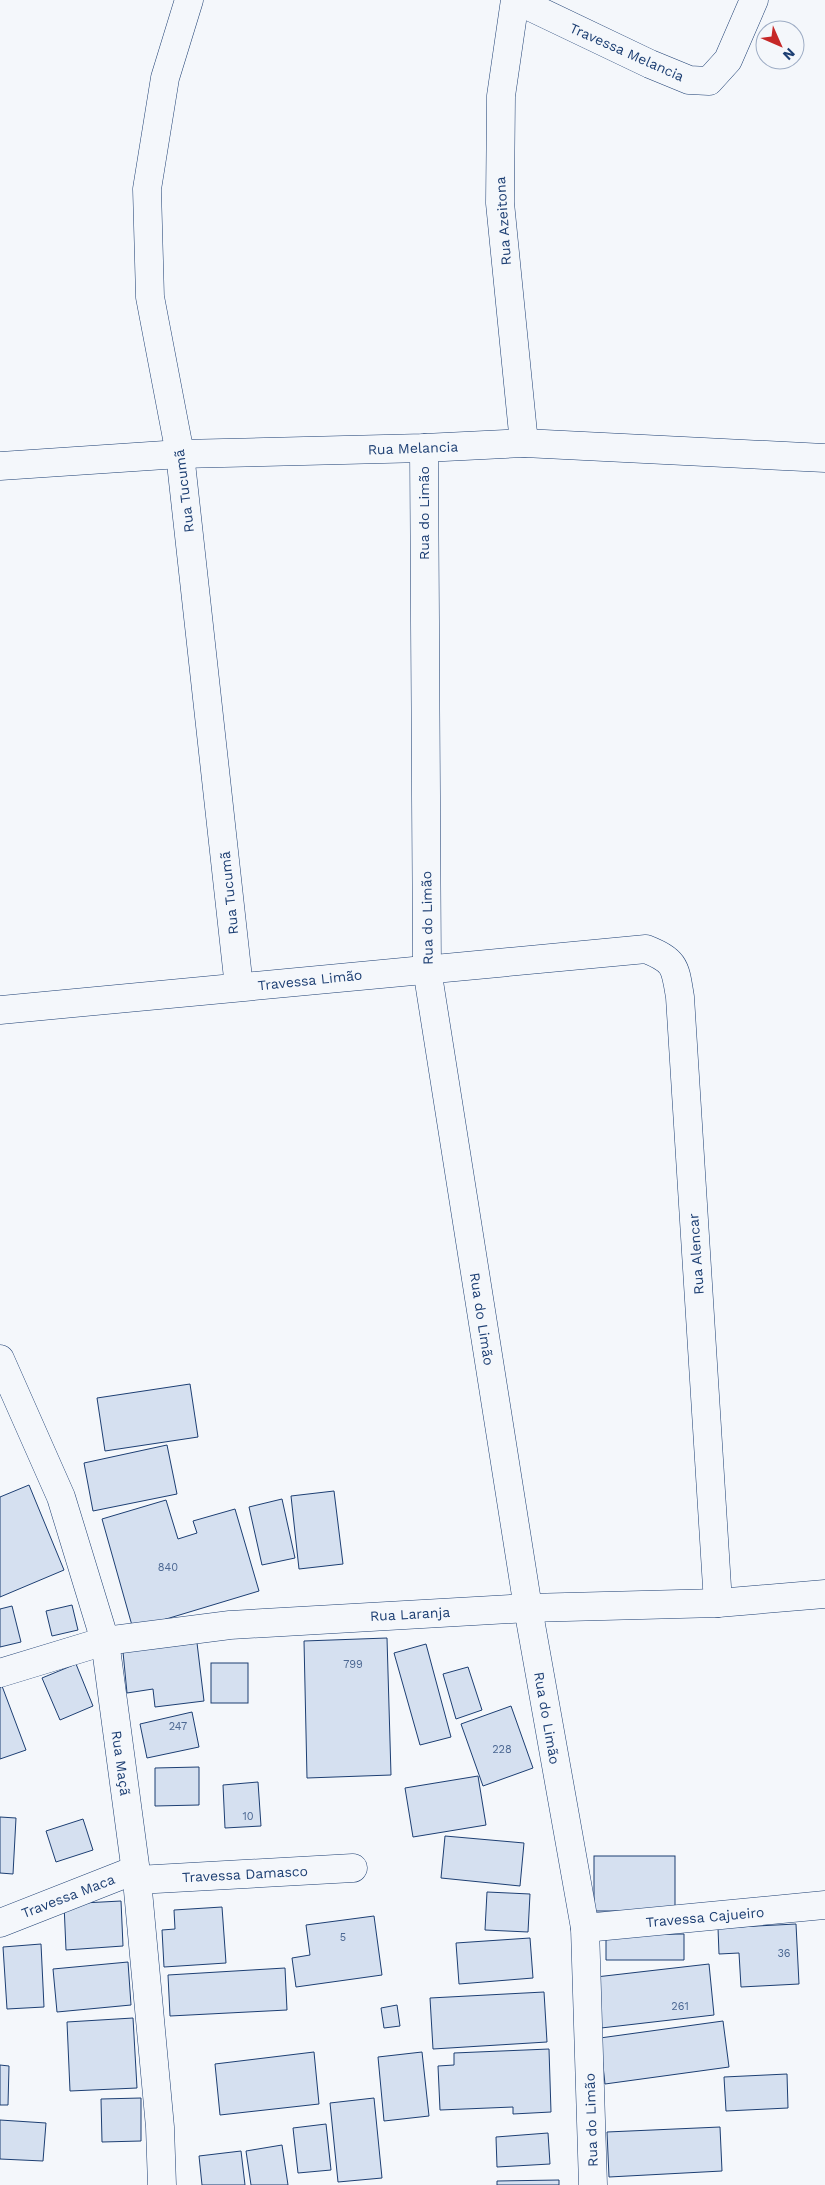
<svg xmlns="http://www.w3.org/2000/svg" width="825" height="2185" font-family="'Work Sans',sans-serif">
<rect width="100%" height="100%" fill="#f4f7fb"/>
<g fill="#d5e0f0" stroke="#1d3f73">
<polygon points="190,1384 198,1437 105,1451 97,1398"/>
<polygon points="167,1445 177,1494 93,1511 84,1463"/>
<polygon points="29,1485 64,1570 0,1597 0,1497"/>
<polygon points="334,1491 343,1564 299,1569 291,1496"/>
<polygon points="282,1499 295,1558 262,1565 249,1507"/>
<polygon points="166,1500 178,1539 197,1533 193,1521 235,1509 259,1591 133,1629 102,1519"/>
<polygon points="72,1605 78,1630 52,1636 46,1611"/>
<polygon points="12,1606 21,1642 0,1647 0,1609"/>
<polygon points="387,1638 391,1775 307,1778 304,1641"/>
<polygon points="197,1643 204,1701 155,1707 153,1689 127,1693 123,1652"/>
<polygon points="426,1644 451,1737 420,1745 394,1653"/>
<rect x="211" y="1663" width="37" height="40"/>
<polygon points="76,1664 93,1706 60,1720 42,1678"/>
<polygon points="468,1667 482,1710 456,1719 443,1674"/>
<polygon points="2,1686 26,1750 0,1759 0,1687"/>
<polygon points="511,1706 533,1768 483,1786 461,1724"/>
<polygon points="192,1712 199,1747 147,1758 140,1724"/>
<polygon points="199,1767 199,1805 155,1806 155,1768"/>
<polygon points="478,1776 486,1825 413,1837 405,1788"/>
<polygon points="258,1782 261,1826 225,1828 223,1785"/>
<polygon points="0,1817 16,1818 13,1874 0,1873"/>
<polygon points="83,1819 93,1850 56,1862 46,1831"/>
<polygon points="445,1836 524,1843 520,1886 441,1878"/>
<rect x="594" y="1856" width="81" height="55"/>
<polygon points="487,1892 530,1894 528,1932 485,1930"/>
<polygon points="121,1901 123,1946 66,1950 64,1904"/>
<polygon points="222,1907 226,1963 164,1967 162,1930 175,1929 174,1910"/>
<polygon points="374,1916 382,1975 296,1987 292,1958 310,1955 306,1925"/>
<polygon points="796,1924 799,1984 741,1987 739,1953 719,1954 718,1928"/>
<polygon points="684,1934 684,1960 606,1960 606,1935"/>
<polygon points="530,1938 533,1978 459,1984 456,1943"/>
<polygon points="41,1944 44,2007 7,2009 3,1947"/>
<polygon points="128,1962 131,2005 57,2012 53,1969"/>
<polygon points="709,1964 714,2015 601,2028 596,1977"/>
<polygon points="285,1968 287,2010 170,2016 168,1975"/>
<polygon points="544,1992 547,2042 433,2049 430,1998"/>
<polygon points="397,2005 400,2026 384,2028 381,2008"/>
<polygon points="133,2018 137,2088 70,2091 67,2022"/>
<polygon points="723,2021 729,2067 605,2084 600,2038"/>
<polygon points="549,2049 551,2112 513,2114 513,2107 440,2110 438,2066 454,2065 454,2053"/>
<polygon points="314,2052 319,2104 220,2115 215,2064"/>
<polygon points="422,2052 429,2116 384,2121 378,2057"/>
<polygon points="0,2065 9,2066 8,2105 0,2105"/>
<polygon points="787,2074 788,2108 726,2111 724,2077"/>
<polygon points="141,2098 141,2141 102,2142 101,2099"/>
<polygon points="374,2098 382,2178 338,2182 330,2103"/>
<polygon points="0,2120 46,2123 43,2161 0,2159"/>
<polygon points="326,2124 331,2170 298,2173 293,2128"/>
<polygon points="720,2127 722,2171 609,2177 607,2132"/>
<polygon points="548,2133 550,2164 497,2167 496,2137"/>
<polygon points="282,2145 288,2185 251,2185 246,2151"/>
<polygon points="241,2151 245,2185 202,2185 199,2156"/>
<polygon points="559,2180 559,2185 497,2185 497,2181"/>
</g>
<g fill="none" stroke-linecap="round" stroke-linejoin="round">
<g stroke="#1d3f73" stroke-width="29">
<g id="minor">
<polyline points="189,0 165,78 147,189 150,297 180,454 239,987"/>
<polyline points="515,0 501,96 500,203 524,443"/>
<polyline points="516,0 650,64 689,80 709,81 728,60 754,0"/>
<polyline points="424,448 427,969 528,1608 585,1928 593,2185"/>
<polyline points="0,466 180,454 424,448 524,443 825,458"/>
<path d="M0 1010 646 949C676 961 675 967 680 997L718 1603"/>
<polyline points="0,1359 61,1497 105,1641 137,1880 160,2127 162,2185"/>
<polyline points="0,1673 105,1641 230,1625 528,1608 718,1603 825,1594"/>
<polyline points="137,1880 353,1868"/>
<polyline points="0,1923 135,1870"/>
<polyline points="585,1928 825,1905"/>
</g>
</g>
<use href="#minor" stroke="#f4f7fb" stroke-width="28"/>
</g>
<g text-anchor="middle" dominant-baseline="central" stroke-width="4" stroke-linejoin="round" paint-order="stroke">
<g font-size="11" fill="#4b6792">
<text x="168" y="1567">840</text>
<text x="353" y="1664">799</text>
<text x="178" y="1726">247</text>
<text x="502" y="1749">228</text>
<text x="248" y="1816">10</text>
<text x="343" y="1937">5</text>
<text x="784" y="1953">36</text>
<text x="680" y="2006">261</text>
</g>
<g font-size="14" fill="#1d3f73" stroke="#f4f7fb">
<text transform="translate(627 52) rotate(24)">Travessa Melancia</text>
<text transform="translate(503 221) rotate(-94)">Rua Azeitona</text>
<text transform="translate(413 448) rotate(-2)">Rua Melancia</text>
<text transform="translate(184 491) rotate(-97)">Rua Tucumã</text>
<text transform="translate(424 513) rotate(-90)">Rua do Limão</text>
<text transform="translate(229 893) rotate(-96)">Rua Tucumã</text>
<text transform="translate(427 918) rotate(-91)">Rua do Limão</text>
<text transform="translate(310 980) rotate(-6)">Travessa Limão</text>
<text transform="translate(696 1254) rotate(-94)">Rua Alencar</text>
<text transform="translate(482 1319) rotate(81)">Rua do Limão</text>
<text transform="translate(410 1614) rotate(-3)">Rua Laranja</text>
<text transform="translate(547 1718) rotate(80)">Rua do Limão</text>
<text transform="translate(121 1763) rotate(82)">Rua Maçã</text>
<text transform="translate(245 1874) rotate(-3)">Travessa Damasco</text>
<text transform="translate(68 1896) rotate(-21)">Travessa Maca</text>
<text transform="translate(705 1917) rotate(-5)">Travessa Cajueiro</text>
<text transform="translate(591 2120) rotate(-92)">Rua do Limão</text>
</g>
</g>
<g transform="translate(780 45) rotate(135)"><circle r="24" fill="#f4f7fb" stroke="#9eadc5"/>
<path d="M0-4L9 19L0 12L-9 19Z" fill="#c62828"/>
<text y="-8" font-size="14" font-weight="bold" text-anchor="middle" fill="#1d3f73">N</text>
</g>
</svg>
